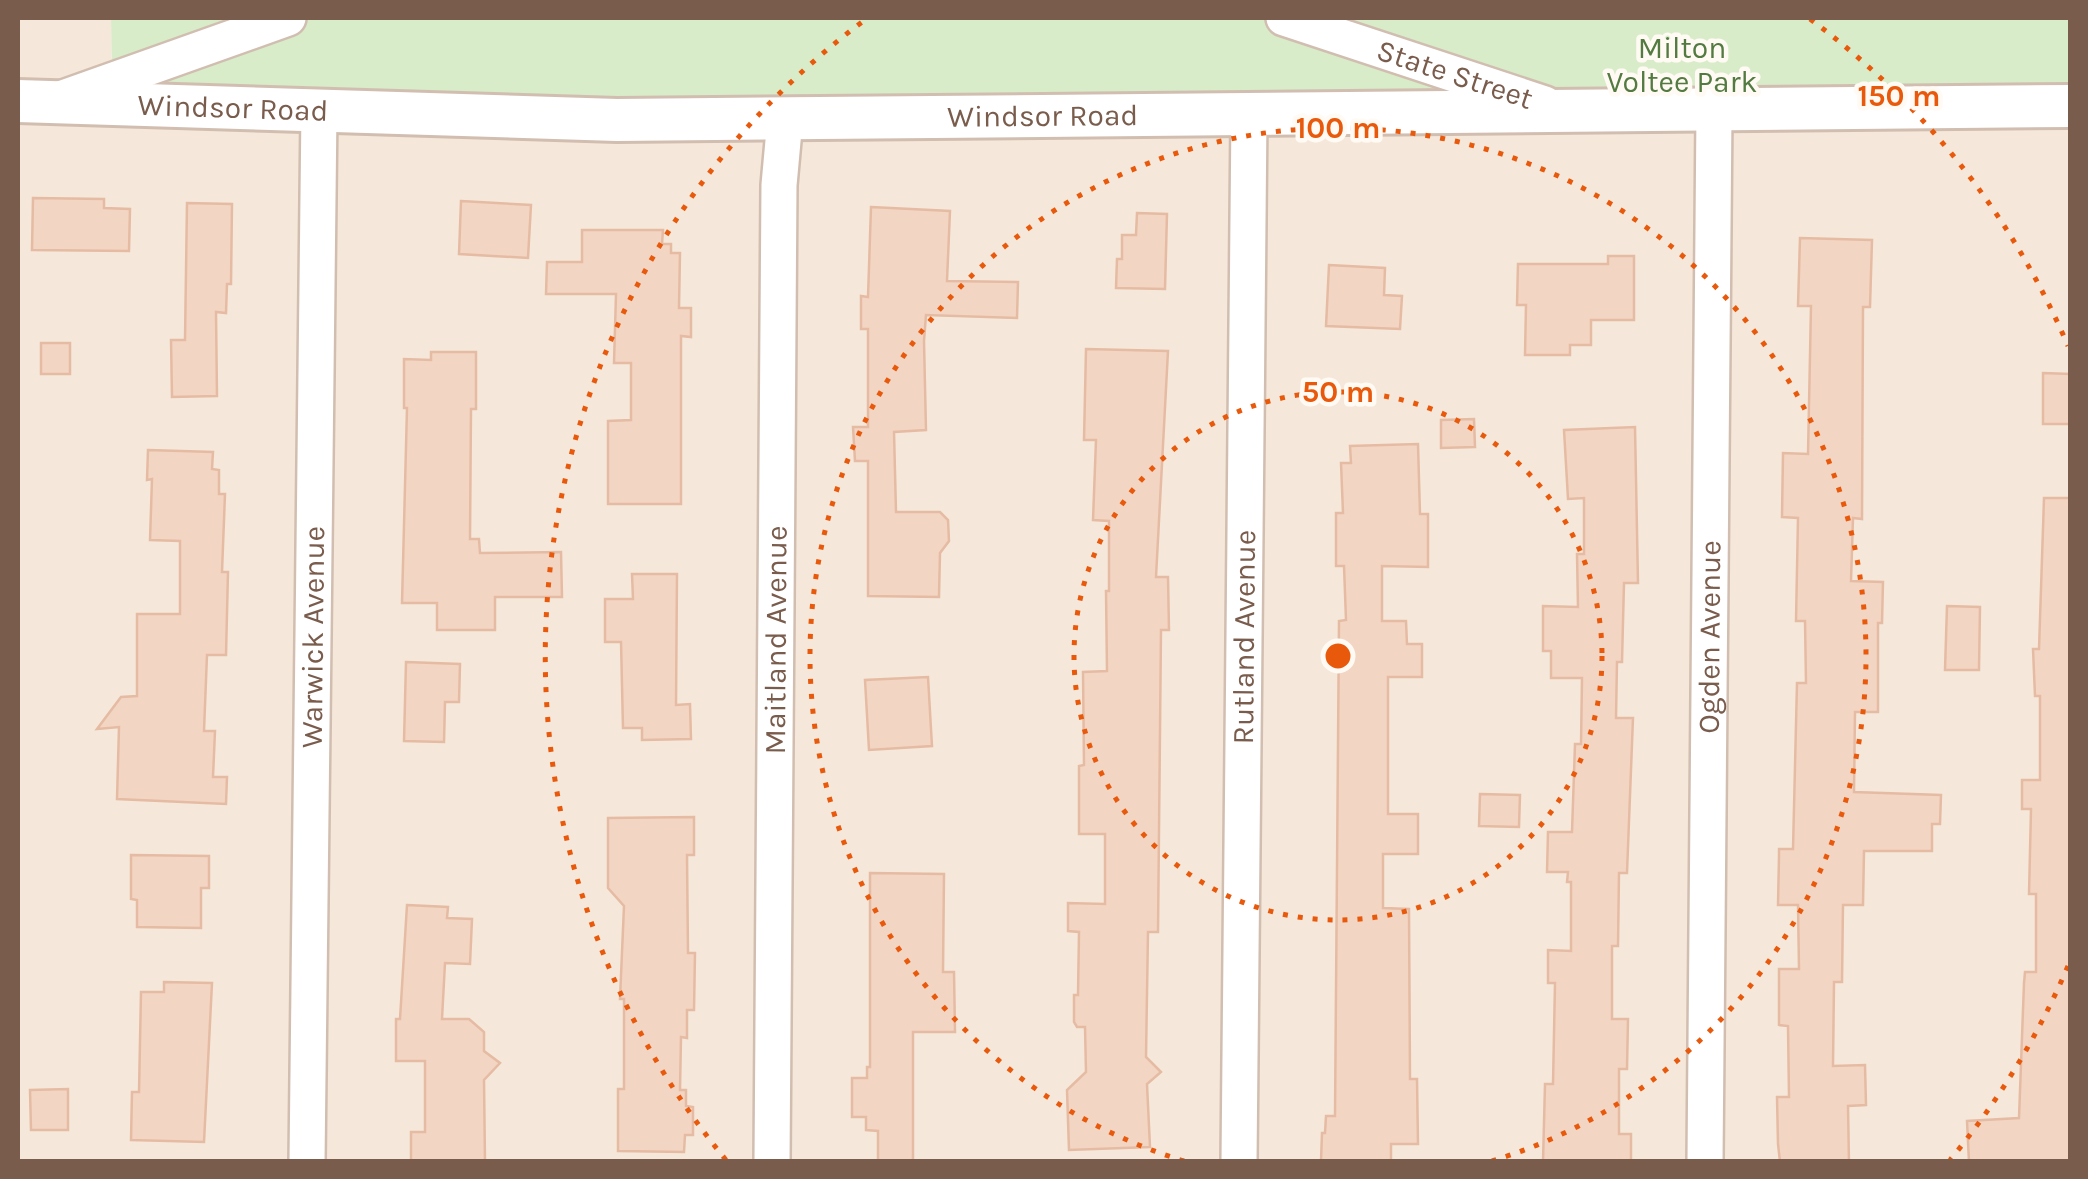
<svg xmlns="http://www.w3.org/2000/svg" width="2088" height="1179" font-family="Karla,sans-serif">
<rect width="100%" height="100%" fill="#fdf6ec"/>
<polygon fill="#f5e8da" points="18,18 111,18 112,103 2070,106 2070,1161 18,1161"/>
<polygon fill="#d8ecc9" points="111,18 2070,18 2070,106 51,102 112,80"/>
<g fill="#f3d5c3" stroke="#e6bba3" stroke-width="2.5">
<polygon points="33,198 104,199 104,208 130,209 129,251 32,250"/>
<polygon points="461,201 531,205 528,258 459,254"/>
<polygon points="187,203 232,204 231,284 227,284 226,313 216,312 217,396 172,397 171,340 185,340"/>
<polygon points="871,207 950,211 947,281 1018,282 1017,318 926,315 924,341 926,430 894,432 896,512 940,512 948,520 949,541 940,553 939,597 868,596 868,461 855,461 853,427 868,427 868,329 861,329 861,296 868,297"/>
<polygon points="1137,213 1167,214 1165,289 1116,288 1117,259 1122,259 1122,235 1136,235"/>
<polygon points="582,230 663,230 662,244 671,244 671,253 680,253 679,308 691,308 691,337 681,336 681,504 608,504 608,421 631,420 631,363 614,363 616,294 546,294 547,262 582,262"/>
<polygon points="1800,238 1872,240 1870,307 1863,307 1862,519 1853,518 1851,581 1883,582 1882,623 1878,623 1878,712 1855,712 1854,792 1941,795 1940,824 1932,824 1932,851 1864,851 1863,905 1843,905 1842,982 1834,982 1833,1066 1865,1065 1866,1105 1848,1106 1849,1162 1780,1162 1778,1144 1777,1097 1789,1097 1788,1026 1779,1025 1779,969 1799,969 1798,905 1778,905 1779,856 1779,849 1793,849 1797,683 1806,683 1805,621 1796,621 1798,518 1782,517 1783,453 1808,454 1811,306 1798,306"/>
<polygon points="1608,256 1634,256 1634,320 1591,320 1591,345 1570,345 1570,355 1525,355 1526,305 1517,305 1518,264 1608,264"/>
<polygon points="1329,265 1385,268 1384,295 1402,296 1400,329 1326,326"/>
<rect x="41" y="343" width="29" height="31"/>
<polygon points="1086,349 1168,351 1156,577 1168,577 1169,630 1161,630 1158,932 1148,932 1146,1057 1161,1072 1147,1084 1150,1147 1069,1150 1067,1090 1086,1072 1085,1027 1077,1027 1074,1022 1074,995 1078,995 1079,932 1068,931 1068,903 1105,904 1105,834 1079,834 1079,766 1084,765 1083,672 1107,671 1106,591 1109,591 1109,521 1093,520 1096,440 1084,440"/>
<polygon points="431,352 476,352 476,409 471,409 470,539 479,539 480,553 561,552 562,597 495,597 495,630 437,630 437,603 402,603 407,408 404,408 404,359 431,360"/>
<polygon points="2043,373 2070,374 2070,424 2043,424"/>
<polygon points="1474,419 1475,447 1441,448 1441,420"/>
<polygon points="1635,427 1638,583 1624,583 1622,662 1617,662 1616,718 1633,718 1627,873 1619,873 1618,946 1612,946 1612,1019 1628,1019 1627,1069 1619,1069 1619,1134 1631,1134 1631,1162 1543,1162 1545,1084 1553,1084 1555,983 1548,983 1548,950 1571,951 1571,882 1567,882 1568,872 1547,872 1548,832 1572,832 1575,744 1581,744 1582,678 1551,678 1551,651 1543,651 1543,606 1578,607 1577,554 1584,554 1584,498 1568,499 1564,430"/>
<polygon points="1418,444 1420,514 1428,514 1428,567 1382,566 1382,621 1406,621 1407,644 1422,644 1422,677 1388,677 1388,814 1418,814 1418,854 1383,854 1383,908 1409,909 1410,1079 1417,1079 1418,1144 1391,1144 1391,1160 1321,1161 1322,1133 1325,1133 1326,1116 1335,1116 1339,621 1346,620 1344,566 1336,566 1336,513 1343,513 1341,463 1351,463 1350,446"/>
<polygon points="148,450 213,452 212,469 219,470 219,494 225,494 222,572 228,572 226,655 207,655 204,731 215,731 213,777 227,777 226,804 117,799 119,727 97,729 121,697 137,696 137,614 180,614 180,541 150,540 152,479 147,480"/>
<polygon points="2044,498 2070,498 2070,1162 1969,1162 1967,1121 2019,1118 2024,983 2025,972 2036,972 2036,894 2029,894 2031,809 2022,809 2022,780 2040,780 2040,696 2035,696 2033,649 2039,649"/>
<polygon points="632,574 677,574 676,705 690,704 691,739 642,740 642,728 623,728 621,642 605,642 605,599 633,599"/>
<polygon points="1947,606 1980,607 1979,670 1945,670"/>
<polygon points="406,662 460,664 459,702 445,702 444,742 404,741"/>
<polygon points="928,677 932,746 869,750 865,680"/>
<polygon points="1480,794 1520,795 1519,827 1479,826"/>
<polygon points="694,817 694,855 687,855 688,953 695,953 694,1010 687,1010 687,1038 681,1037 680,1090 686,1090 686,1106 693,1107 693,1135 685,1135 684,1152 618,1151 618,1089 624,1089 624,999 620,999 624,906 608,888 608,818"/>
<polygon points="131,855 209,856 209,888 201,888 201,928 137,927 137,900 131,899"/>
<polygon points="870,873 944,874 943,972 954,972 955,1032 913,1032 913,1162 878,1162 878,1131 866,1130 866,1117 852,1117 852,1078 867,1078 867,1067 870,1067"/>
<polygon points="407,905 448,907 447,918 472,919 470,964 445,963 442,1019 469,1019 484,1032 484,1051 500,1063 484,1080 485,1162 411,1162 411,1132 425,1132 425,1061 396,1061 396,1019 400,1019"/>
<polygon points="164,982 212,983 204,1142 131,1140 132,1092 139,1092 141,992 164,992"/>
<polygon points="68,1089 68,1130 31,1130 30,1090"/>
</g>
<g fill="none" stroke-linecap="round" stroke-linejoin="round">
<g stroke="#d1beb0" stroke-width="40">
<g id="minor">
<path id="s1" d="M1284 18 1545 104"/>
<polyline points="63,98 288,18"/>
<path id="s2" d="M307 1162 319 110"/>
<path id="s3" d="M772 1162 779 185 785 119"/>
<path id="s4" d="M1239 1162 1249 115"/>
<path id="s5" d="M1705 1162 1714 111"/>
</g>
</g>
<g stroke="#d1beb0" stroke-width="48">
<g id="tertiary">
<path id="s6" d="M18 101 617 120 2070 106"/>
</g>
</g>
<use href="#minor" stroke="#fff" stroke-width="35"/>
<use href="#tertiary" stroke="#fff" stroke-width="42"/>
</g>
<g fill="none" stroke="#e8590c" stroke-width="5" stroke-dasharray="5 10">
<circle cx="1338" cy="656" r="264"/>
<path d="M1184 1161A528 528 0 1 1 1492 1161"/>
<path d="M2068 966A793 793 0 0 1 1950 1160M726 1160A793 793 0 0 1 866 19M1810 19A793 793 0 0 1 2068 346"/>
</g>
<g text-anchor="middle" dominant-baseline="central" stroke-width="9" stroke-linejoin="round" paint-order="stroke">
<g font-size="30" fill="#537a41" stroke="#fffaf3">
<text x="1682" y="48">Milton<tspan x="1682" dy="34">Voltee Park</tspan></text>
</g>
<g font-size="30" fill="#7a5c4d" stroke="#fffaf3">
<text stroke="none"><textPath href="#s1" startOffset="180">State Street</textPath></text>
<text stroke="none"><textPath href="#s6" startOffset="215">Windsor Road</textPath></text>
<text stroke="none"><textPath href="#s6" startOffset="1025">Windsor Road</textPath></text>
<text stroke="none"><textPath href="#s2" startOffset="525">Warwick Avenue</textPath></text>
<text stroke="none"><textPath href="#s5" startOffset="525">Ogden Avenue</textPath></text>
<text stroke="none"><textPath href="#s4" startOffset="525">Rutland Avenue</textPath></text>
<text stroke="none"><textPath href="#s3" startOffset="522">Maitland Avenue</textPath></text>
</g>
</g>
<circle cx="1338" cy="656" r="15" fill="#e8590c" stroke="#fffaf3" stroke-width="5"/>
<g font-size="30" text-anchor="middle" font-weight="bold" fill="#e8590c" stroke="#fffaf3" stroke-width="9" stroke-linejoin="round" paint-order="stroke">
<text x="1899" y="106">150 m</text>
<text x="1338" y="138">100 m</text>
<text x="1338" y="402">50 m</text>
</g>
<rect width="2088" height="1179" fill="none" stroke="#7a5c4d" stroke-width="40"/>
</svg>
